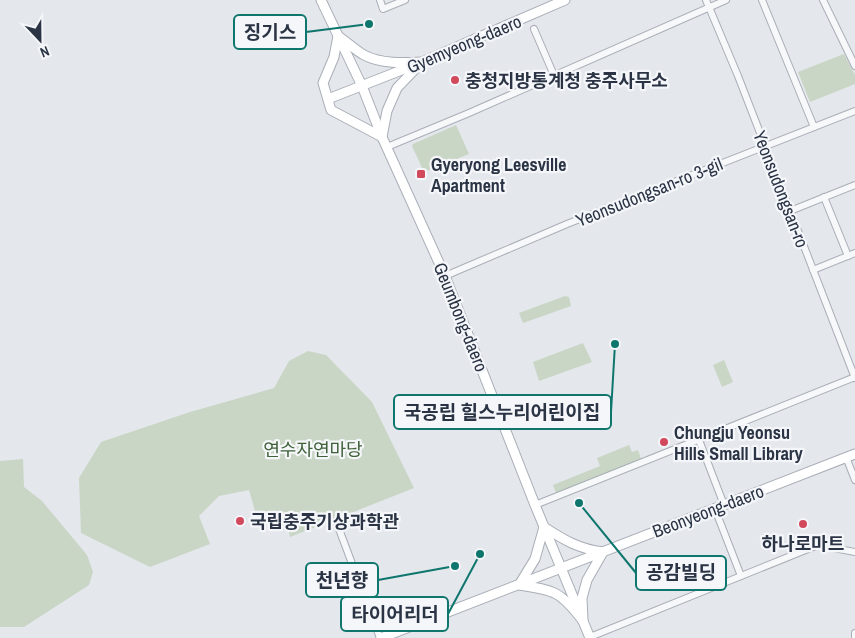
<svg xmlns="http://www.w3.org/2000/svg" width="855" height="638" font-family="'Archivo Narrow','Noto Sans KR',sans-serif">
<rect width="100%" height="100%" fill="#e4e7ec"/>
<g fill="#c9d6c5">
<polygon points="844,54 855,75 855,84 810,102 798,72"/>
<polygon points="456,125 469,154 424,172 412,146 413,144"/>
<polygon points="565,296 569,297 571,306 523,323 519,313"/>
<polygon points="583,343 592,362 539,381 533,362"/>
<polygon points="308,351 326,355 372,402 414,488 290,537 286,517 258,522 249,490 219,496 199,516 210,544 150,567 81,533 79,478 101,442 190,412 274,388 289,361"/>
<polygon points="724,360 733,382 722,387 713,365"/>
<polygon points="629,445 632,452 638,450 641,459 556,493 553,485 600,466 597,458"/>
<polygon points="23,459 24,487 42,501 87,555 93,572 89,585 24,627 0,627 0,461"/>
</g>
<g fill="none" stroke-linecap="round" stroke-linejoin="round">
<g stroke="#a9aeb7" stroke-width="8">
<g id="street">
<polyline points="380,0 383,9 405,0"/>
<polyline points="706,0 738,76 855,378"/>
<polyline points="762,0 814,127"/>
<polyline points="823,0 855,66"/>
<polyline points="534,29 553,73"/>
<polyline points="387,147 469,113 726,0"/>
<polyline points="824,197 848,256"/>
<polyline points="790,211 855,185"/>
<polyline points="813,270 855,253"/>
<polyline points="445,276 567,224 855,111"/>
<polyline points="699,440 724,505"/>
<polyline points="846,457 855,480"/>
<polyline points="535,505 855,377"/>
<polyline points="715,509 741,576"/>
<polyline points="339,529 380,638"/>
<polyline points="590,637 818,545 855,552"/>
<polyline points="855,638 855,633"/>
</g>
</g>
<g stroke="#a9aeb7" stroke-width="11">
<g id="secondary">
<polyline points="321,0 362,86 382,137 445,276 535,505 590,638"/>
<path d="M338 36C347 42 355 50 364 55 381 64 403 63 422 62L397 88 387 111 382 137 331 110 323 83 334 57Z"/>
<polyline points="328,99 422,62 565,0"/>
<path d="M544 527C564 540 579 549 603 552L587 580 582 598 583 621C561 592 555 590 519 585L535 559Z"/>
<polyline points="381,638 855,454"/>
</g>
</g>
<use href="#street" stroke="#f7f8fa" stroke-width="6"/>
<use href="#secondary" stroke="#fff" stroke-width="9"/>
</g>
<g fill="#d1495b" stroke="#f4f6f9" stroke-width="2">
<circle cx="455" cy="80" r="5"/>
<rect x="416" y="169" width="10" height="10" rx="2.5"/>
<circle cx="664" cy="442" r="5"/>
<circle cx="240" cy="521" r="5"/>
<circle cx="803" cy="524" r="5"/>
</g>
<g text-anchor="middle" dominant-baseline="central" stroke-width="4.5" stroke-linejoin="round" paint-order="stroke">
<g font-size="18" fill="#2b3445" stroke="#f4f6f9">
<text transform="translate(464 44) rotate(-23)">Gyemyeong-daero</text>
<text transform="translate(781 189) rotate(69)">Yeonsudongsan-ro</text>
<text transform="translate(649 192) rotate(-22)">Yeonsudongsan-ro 3-gil</text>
<text transform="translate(461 317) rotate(68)">Geumbong-daero</text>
<text transform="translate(708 511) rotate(-21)">Beonyeong-daero</text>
</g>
<g font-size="18" font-weight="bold" fill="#2b3445" stroke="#f4f6f9" text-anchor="start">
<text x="465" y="80">충청지방통계청 충주사무소</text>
<text x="431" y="164">Gyeryong Leesville<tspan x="431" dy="21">Apartment</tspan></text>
<text x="674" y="432">Chungju Yeonsu<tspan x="674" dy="21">Hills Small Library</tspan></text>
<text x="250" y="521">국립충주기상과학관</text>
<text x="803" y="543" text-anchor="middle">하나로마트</text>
</g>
<g font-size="18" fill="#3f6138" stroke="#f4f6f9">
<text x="313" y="449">연수자연마당</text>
</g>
</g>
<path fill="none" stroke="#0f766e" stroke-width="2" d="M369 24L306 32M615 344L611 412M579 503L636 573M455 566L378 580M480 554L448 614"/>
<g fill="#0f766e" stroke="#f4f6f9" stroke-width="2">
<circle cx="369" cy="24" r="5"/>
<circle cx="615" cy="344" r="5"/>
<circle cx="579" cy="503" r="5"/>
<circle cx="455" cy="566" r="5"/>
<circle cx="480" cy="554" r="5"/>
</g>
<g fill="#f4f6f9" stroke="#0f766e" stroke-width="2">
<rect x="234" y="15" width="72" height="34" rx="5"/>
<rect x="394" y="395" width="217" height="34" rx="5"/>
<rect x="636" y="556" width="90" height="34" rx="5"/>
<rect x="306" y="563" width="72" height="34" rx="5"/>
<rect x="341" y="597" width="107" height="34" rx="5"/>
</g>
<g font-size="19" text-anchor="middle" font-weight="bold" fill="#2b3445">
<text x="270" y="39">징기스</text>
<text x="502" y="419">국공립 힐스누리어린이집</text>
<text x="681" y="579">공감빌딩</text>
<text x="342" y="587">천년향</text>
<text x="395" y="621">타이어리더</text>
</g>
<g transform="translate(40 40) rotate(158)" stroke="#f4f6f9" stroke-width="4" paint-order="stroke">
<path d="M0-4L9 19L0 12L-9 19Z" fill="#2b3445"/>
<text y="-8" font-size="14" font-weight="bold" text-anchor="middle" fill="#2b3445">N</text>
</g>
</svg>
